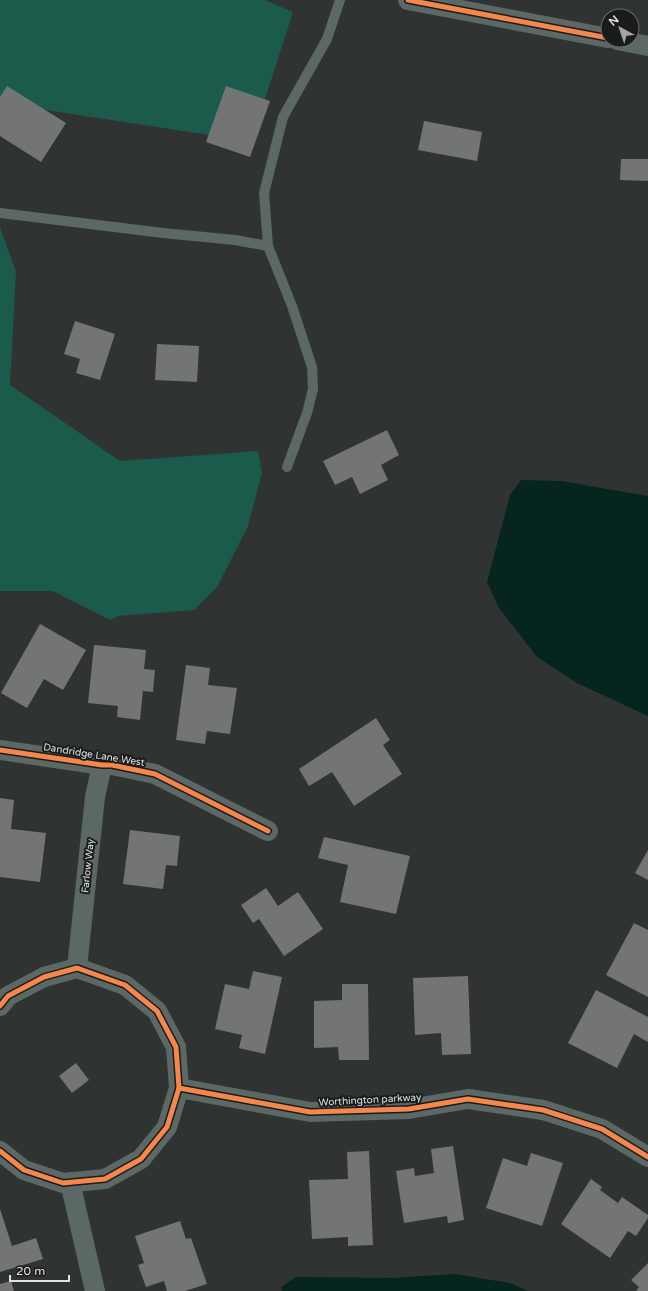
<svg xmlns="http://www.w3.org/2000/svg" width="648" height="1291" font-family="'Varela Round',sans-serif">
<rect width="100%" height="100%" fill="#2f3432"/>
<g fill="#1a5b4c">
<polygon points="0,0 265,0 293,12 266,96 242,140 0,103"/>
<polygon points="0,227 16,272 10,385 120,461 258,451 262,473 248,526 217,587 194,610 118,616 110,620 53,591 0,591"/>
</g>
<g fill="#06251e">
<polygon points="521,480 561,481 648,496 648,716 577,683 537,657 499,608 487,582 510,495"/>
<polygon points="455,1274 510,1283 528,1291 282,1291 281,1287 296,1277 392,1278"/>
</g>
<g fill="#727573">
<polygon points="7,86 66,123 41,162 0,136 0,97"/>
<polygon points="226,86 270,101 250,157 206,142"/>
<polygon points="424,121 482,132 477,161 418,150"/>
<polygon points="621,159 648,159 648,181 620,180"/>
<polygon points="75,321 115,334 100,380 76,373 80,359 64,354"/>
<polygon points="157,344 199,346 197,382 155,380"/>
<polygon points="387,430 399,455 381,465 388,480 360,494 352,477 335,485 323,461"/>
<polygon points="40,624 86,650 63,690 44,679 27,708 1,693"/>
<polygon points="94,645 146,650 144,669 155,670 153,692 143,691 140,720 117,717 118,706 88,703"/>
<polygon points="186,665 210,668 208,685 237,688 230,734 207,731 205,744 176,740"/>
<polygon points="376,718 390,740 383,745 402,774 354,806 332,772 309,786 299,769"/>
<polygon points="0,798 14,800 11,829 46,833 40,882 0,877"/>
<polygon points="130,830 180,836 177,866 166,865 163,889 123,884"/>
<polygon points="324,837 410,856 396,914 340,902 348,865 318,858"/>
<polygon points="648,850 648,880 635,873"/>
<polygon points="266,888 278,906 298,892 323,929 284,956 259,919 253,923 241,905"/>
<polygon points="634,923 648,930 648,997 606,975"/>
<polygon points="253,971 282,977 265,1054 239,1048 242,1035 215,1029 225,984 249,989"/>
<polygon points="468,976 471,1054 442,1055 441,1033 415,1035 413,978"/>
<polygon points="342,984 368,984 369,1060 339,1060 338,1047 314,1048 314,1001 342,1000"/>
<polygon points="596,990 648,1017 648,1042 634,1034 617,1068 568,1043"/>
<polygon points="76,1063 89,1080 72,1093 59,1076"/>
<polygon points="453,1146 464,1220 448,1223 447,1216 404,1223 396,1171 414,1168 415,1176 434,1173 431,1149"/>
<polygon points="369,1151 373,1245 348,1246 348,1237 312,1239 309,1180 348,1179 347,1152"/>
<polygon points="531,1153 563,1163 542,1226 486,1208 503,1158 527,1166"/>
<polygon points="591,1179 602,1187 600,1190 618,1203 622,1197 648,1215 648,1218 636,1236 628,1231 610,1258 561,1224"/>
<polygon points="0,1209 12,1246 36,1238 43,1259 0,1272"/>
<polygon points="180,1221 186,1239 191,1238 207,1284 185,1291 167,1291 164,1281 146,1287 138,1265 144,1263 135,1236"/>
<polygon points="648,1263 648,1291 636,1291 639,1287 631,1280"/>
<polygon points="11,1281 14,1291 0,1291 0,1284"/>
</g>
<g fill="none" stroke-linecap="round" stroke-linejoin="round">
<g stroke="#5c6865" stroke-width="10">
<polyline points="0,213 163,233 235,240 268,246"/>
<polyline points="287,467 307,413 313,389 312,367 292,306 268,246 264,193 283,117 327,39 340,0"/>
</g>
<g stroke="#5c6865" stroke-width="20">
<polyline points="408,0 608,38"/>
<polyline points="617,40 648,46"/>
<polyline points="0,750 102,765 112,765 155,774 268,831"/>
<polyline points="77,968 95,797 102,765"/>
<polyline points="0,1006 8,996 44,977 77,968 125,985 157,1011 176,1047 179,1088 167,1127 141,1159 105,1179 63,1183 24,1170 0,1151"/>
<polyline points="179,1088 310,1112 409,1109 468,1099 543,1110 602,1129 648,1157"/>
<polyline points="70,1182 95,1291"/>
</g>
<g stroke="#191c1b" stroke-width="8">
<g id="cycleway">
<polyline points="408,0 608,38"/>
<polyline points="0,750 102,765 112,765 155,774 268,831"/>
<polyline points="0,1006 8,996 44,977 77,968 125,985 157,1011 176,1047 179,1088 167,1127 141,1159 105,1179 63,1183 24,1170 0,1151"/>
<polyline points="179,1088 310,1112 409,1109 468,1099 543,1110 602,1129 648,1157"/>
</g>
</g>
<use href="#cycleway" stroke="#f5874c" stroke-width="5"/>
</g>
<g text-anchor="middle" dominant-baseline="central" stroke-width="4" stroke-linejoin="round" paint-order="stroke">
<g font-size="10" fill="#dfe4e2" stroke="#191c1b">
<text transform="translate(94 755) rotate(9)">Dandridge Lane West</text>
<text transform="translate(88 866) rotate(-84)">Farlow Way</text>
<text transform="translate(370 1100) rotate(-3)">Worthington parkway</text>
</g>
</g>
<g transform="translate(620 28) rotate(320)"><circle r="19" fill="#191c1b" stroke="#686c6b"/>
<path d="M0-3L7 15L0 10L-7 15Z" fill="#a1a6a4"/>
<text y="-6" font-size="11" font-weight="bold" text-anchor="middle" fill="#dfe4e2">N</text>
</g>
<path d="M10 1275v6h59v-6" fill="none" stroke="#dfe4e2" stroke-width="2"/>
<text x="16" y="1275" font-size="12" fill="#dfe4e2" stroke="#191c1b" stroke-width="3" paint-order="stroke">20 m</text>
</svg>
